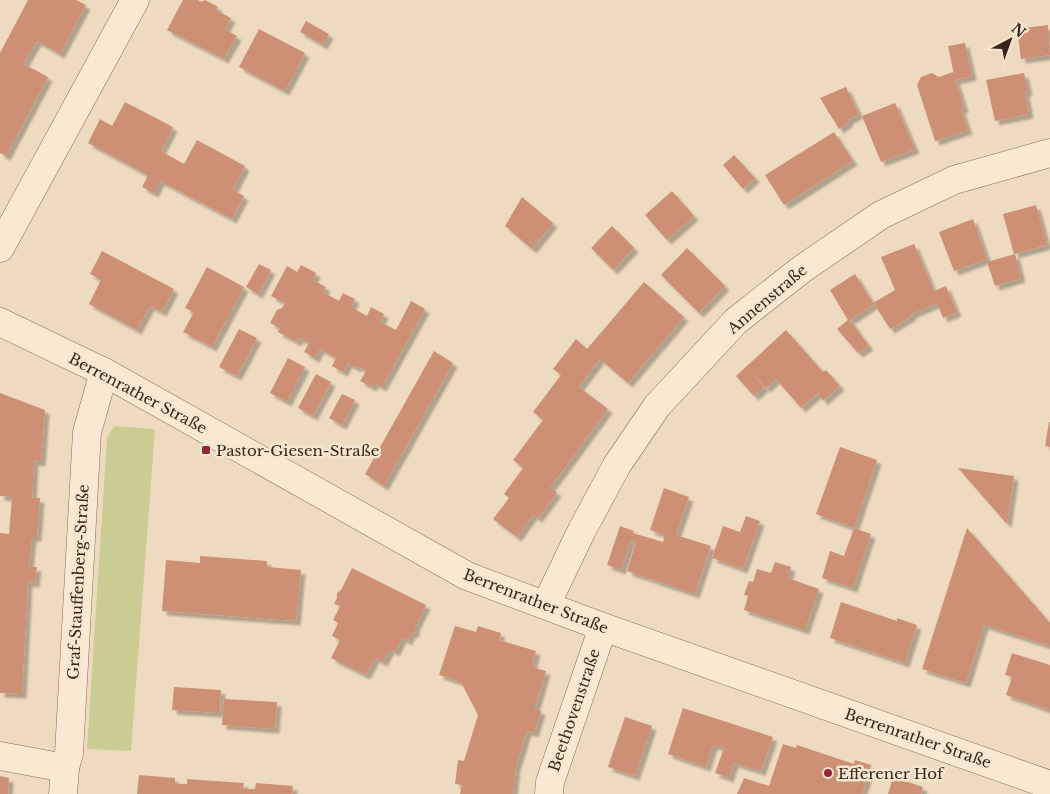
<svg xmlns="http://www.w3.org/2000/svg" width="1050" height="794" font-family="'Libre Baskerville',serif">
<defs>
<filter id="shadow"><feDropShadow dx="4.5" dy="4.5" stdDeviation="1" flood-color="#0004"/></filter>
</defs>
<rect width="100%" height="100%" fill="#eedbbf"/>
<polygon fill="#cbcc93" points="114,426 155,429 131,751 87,749 107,438"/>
<g fill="#cd9074" filter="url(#shadow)">
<polygon points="28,0 76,0 86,5 60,54 37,41 30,53 24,64 48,77 6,156 0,153 0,53"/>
<polygon points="183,0 198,0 201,2 205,0 218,7 216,10 231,18 225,29 237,36 224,59 167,30"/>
<polygon points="306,21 329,34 323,45 300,32"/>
<polygon points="1048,25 1050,55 1021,59 1017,29"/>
<polygon points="259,29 305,53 285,91 239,67"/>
<polygon points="965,43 972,76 955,80 948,46"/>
<polygon points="953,72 964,108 961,109 968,130 935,141 917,85 921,77 932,73 939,77"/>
<polygon points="1024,73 1028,91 1025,92 1029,114 995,121 986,80"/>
<polygon points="846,87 859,114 848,120 849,122 839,129 820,98"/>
<polygon points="125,102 173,127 161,151 184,164 197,140 245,166 233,190 244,196 232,219 160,181 154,193 142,187 148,175 88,143 100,119 112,126"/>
<polygon points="895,103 915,149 881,162 862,116"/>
<polygon points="834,132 853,161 784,205 765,175"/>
<polygon points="734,155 755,178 743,189 723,165"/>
<polygon points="672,191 694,216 667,240 645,215"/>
<polygon points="522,197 553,223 532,249 505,226"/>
<polygon points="1036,205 1047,245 1014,254 1003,214"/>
<polygon points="973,219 987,259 954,271 939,232"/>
<polygon points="612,226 634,248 613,270 591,248"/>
<polygon points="914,244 934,291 946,286 957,312 943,318 937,303 911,314 912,316 890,329 874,304 850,320 869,346 858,353 837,329 848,320 830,290 855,274 873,303 895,290 881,257"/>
<polygon points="687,248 725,286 699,313 661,275"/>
<polygon points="102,251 174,289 162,312 150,306 137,330 89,304 101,280 90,274"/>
<polygon points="1015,254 1021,278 995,286 987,262"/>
<polygon points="259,264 271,270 258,294 246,287"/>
<polygon points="301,265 316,273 313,280 326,287 323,292 339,301 343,293 355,299 351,307 367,316 371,307 384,314 380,322 396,330 411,301 425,309 382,387 374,383 372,387 360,381 366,371 357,366 356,368 348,363 343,372 332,366 336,358 320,349 315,358 304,352 309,343 299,338 297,342 278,332 280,328 270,323 277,310 282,308 285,303 271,296 287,266 297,272"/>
<polygon points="207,267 244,287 212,347 183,332 194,312 185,308"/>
<polygon points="644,282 684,317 628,383 600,359 579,387 608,409 550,488 557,492 538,518 533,515 517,537 493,519 509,498 504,494 523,468 513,460 543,420 533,412 561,375 553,369 576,339 587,349"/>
<polygon points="239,329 257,338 237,376 219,367"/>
<polygon points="786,330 823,372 826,370 840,386 823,401 818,393 801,408 776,379 766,388 749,369 764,387 754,396 736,376"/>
<polygon points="434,351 453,363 384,486 365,474"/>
<polygon points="288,358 305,367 287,402 270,393"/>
<polygon points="316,374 331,382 313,416 298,408"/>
<polygon points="0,393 45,410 41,462 34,461 32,498 40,498 37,537 32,537 29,567 37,567 35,583 28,582 22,694 0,693 0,533 9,534 12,497 0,496"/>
<polygon points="342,394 355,400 342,425 329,418"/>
<polygon points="1049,422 1050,422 1050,447 1045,446"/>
<polygon points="840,447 877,460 854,528 816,514"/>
<polygon points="958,468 1014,476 1007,524"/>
<polygon points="664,488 689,497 676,535 711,546 695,594 627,571 636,542 631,541 621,570 607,565 620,526 634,531 633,533 663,542 665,535 650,530"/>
<polygon points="746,516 760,521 743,569 712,558 723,526 740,532"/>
<polygon points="854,528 871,534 853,588 822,578 830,551 844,556"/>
<polygon points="967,528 1050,623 1050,646 984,625 966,683 922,669"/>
<polygon points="200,556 267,561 267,567 301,570 296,621 162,611 166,560 200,563"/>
<polygon points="775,562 791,567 788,578 819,589 805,630 744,610 748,596 744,595 749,581 753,582 757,569 771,573"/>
<polygon points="352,568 426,605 415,627 415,632 410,635 408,641 402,638 395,652 390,649 383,662 375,658 366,675 331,658 340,640 332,636 338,623 333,620 340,606 334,604 337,598 337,593 341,590"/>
<polygon points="841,602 897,621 897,618 917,625 905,663 830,638"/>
<polygon points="455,626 476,632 478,626 501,633 499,640 536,651 533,662 535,668 546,671 535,708 541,711 534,733 527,731 516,766 513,794 460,794 462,785 455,784 458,760 464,761 478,715 461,682 439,675"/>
<polygon points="1012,653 1050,665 1050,710 1006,695 1012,677 1005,675"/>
<polygon points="174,687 221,690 220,713 172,710"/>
<polygon points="224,699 277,702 275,729 222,725"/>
<polygon points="683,708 773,737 761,771 734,763 729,778 715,773 724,748 713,745 706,767 668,754"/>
<polygon points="625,717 652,726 635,776 608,767"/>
<polygon points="783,744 796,748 797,745 854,764 855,760 871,765 862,794 737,794 744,778 769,786"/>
<polygon points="139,775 175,778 175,784 187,784 187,779 244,783 243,789 255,789 256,783 293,786 292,794 137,794"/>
<polygon points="0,776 9,778 8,794 0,794"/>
<polygon points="893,777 923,787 921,794 888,794"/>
</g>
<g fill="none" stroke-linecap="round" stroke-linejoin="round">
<g stroke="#876c57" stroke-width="29">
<g id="minor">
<polyline points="0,248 135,0"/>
<polyline points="0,322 104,372 467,576 603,627 1050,785"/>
<polyline points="546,605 582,530 617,465 657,406 736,321 802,269 881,215 954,180 1050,153"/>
<polyline points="0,756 65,768"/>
<polyline points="63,794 65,768 69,753 87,432 104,372"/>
<polyline points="549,794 550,782 603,627"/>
</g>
</g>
<use href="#minor" stroke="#f9e9d2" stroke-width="28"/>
</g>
<g fill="#962733" stroke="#f5e6cf" stroke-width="2">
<rect x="201" y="445" width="10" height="10" rx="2.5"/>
<circle cx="828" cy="773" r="5"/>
</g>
<g text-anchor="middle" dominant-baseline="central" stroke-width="5" stroke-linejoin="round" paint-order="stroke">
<g font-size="15" fill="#36261c" stroke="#f5e6cf">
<text transform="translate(767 299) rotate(-40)">Annenstraße</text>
<text transform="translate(138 393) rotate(28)">Berrenrather Straße</text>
<text transform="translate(78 582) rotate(-87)">Graf-Stauffenberg-Straße</text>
<text transform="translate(536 601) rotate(21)">Berrenrather Straße</text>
<text transform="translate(574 710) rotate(-71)">Beethovenstraße</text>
<text transform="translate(918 738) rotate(19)">Berrenrather Straße</text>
</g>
<g font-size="15" fill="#36261c" stroke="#f5e6cf" text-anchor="start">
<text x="216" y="450">Pastor-Giesen-Straße</text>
<text x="838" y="773">Efferener Hof</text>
</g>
</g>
<g transform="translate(1010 40) rotate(41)" stroke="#f5e6cf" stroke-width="4" paint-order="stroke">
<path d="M0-4L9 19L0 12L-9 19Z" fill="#36261c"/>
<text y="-8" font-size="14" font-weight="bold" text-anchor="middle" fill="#36261c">N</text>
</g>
</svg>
